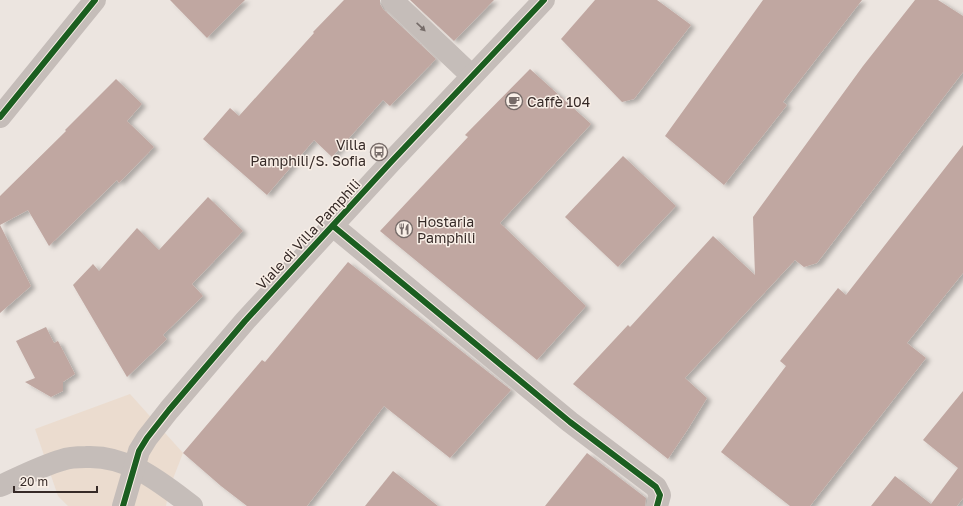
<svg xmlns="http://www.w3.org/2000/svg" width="963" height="506" font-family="'Golos Text',sans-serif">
<defs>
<filter id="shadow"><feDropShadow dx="4.5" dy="2.5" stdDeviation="2" flood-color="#0004"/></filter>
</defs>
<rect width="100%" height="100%" fill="#ece5e0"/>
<polygon fill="#ebdccf" points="130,394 183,453 169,489 166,506 68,506 58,496 35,429"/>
<g fill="#c0a7a1" filter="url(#shadow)">
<polygon points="170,0 245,0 207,38"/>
<polygon points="344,0 380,0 380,4 383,9 436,59 390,106 383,100 332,157 314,140 267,195 203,139 230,108 239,116 314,33 313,32"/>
<polygon points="410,0 494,0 454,41"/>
<polygon points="595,0 657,0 691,25 634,99 622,102 561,39"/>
<polygon points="763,0 862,0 783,102 787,105 724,185 665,136"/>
<polygon points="915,0 938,0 963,16 963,72 817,263 804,267 795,260 685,378 707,398 688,429 668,459 573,384 628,325 630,327 713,236 755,275 753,217 863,66"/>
<polygon points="530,69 591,124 500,223 586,306 537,360 380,231 468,137 465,135"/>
<polygon points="116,79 142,104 127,121 154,147 119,183 117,180 49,246 28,210 0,225 31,286 0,313 0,196 66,131 65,130"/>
<polygon points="963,145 963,273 907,343 926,358 810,506 790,506 721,452 786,366 780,361 838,288 846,295"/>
<polygon points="623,156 676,206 618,267 565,217"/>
<polygon points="208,197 243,231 192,284 203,296 163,335 167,339 127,377 73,285 93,264 99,271 137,228 159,250"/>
<polygon points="348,262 511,390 450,458 384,406 307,506 247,506 221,486 183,453 262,360 265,362"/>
<polygon points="46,327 54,343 58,341 75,374 63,382 63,391 51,397 25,382 35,378 16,341"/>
<polygon points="963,391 963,498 957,506 871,506 895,476 931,504 958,468 923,440"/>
<polygon points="587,453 646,498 645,506 545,506"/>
<polygon points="393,471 438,506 365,506"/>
</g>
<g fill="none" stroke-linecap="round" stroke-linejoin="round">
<g stroke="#c5bdb9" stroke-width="22">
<polyline points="392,0 472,76"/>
<polyline points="0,117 95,0"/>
<polyline points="333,226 570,422 656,487 660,495 657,506"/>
<path d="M0 486C20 477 41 466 62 460 70 457 78 457 86 457 128 455 160 482 192 506"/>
<polyline points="123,506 139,451 147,438 169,410 245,321 391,162 544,0"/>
</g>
<g stroke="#f9efe7" stroke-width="8">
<g id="cycleway">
<polyline points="0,117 95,0"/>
<polyline points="333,226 570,422 656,487 660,495 657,506"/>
<polyline points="123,506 139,451 147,438 169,410 245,321 391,162 544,0"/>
</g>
</g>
<use href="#cycleway" stroke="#1b5e20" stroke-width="6"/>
</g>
<defs><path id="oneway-solid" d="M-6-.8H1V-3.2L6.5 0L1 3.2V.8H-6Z"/></defs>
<use fill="#766c69" href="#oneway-solid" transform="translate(421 27) rotate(43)"/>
<defs>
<g id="cafe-ring" transform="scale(0.9)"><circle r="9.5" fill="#f9efe7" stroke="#766b68" stroke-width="1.5"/><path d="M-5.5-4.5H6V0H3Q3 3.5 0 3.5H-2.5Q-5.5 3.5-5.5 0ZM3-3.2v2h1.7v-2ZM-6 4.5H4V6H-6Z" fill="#766b68"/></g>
<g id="bus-ring" transform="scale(0.9)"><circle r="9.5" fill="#f9efe7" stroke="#766b68" stroke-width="1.5"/><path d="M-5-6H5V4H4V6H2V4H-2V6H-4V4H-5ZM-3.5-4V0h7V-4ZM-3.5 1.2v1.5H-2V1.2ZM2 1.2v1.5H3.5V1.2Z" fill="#766b68"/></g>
<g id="restaurant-ring" transform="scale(0.9)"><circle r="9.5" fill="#f9efe7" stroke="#766b68" stroke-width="1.5"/><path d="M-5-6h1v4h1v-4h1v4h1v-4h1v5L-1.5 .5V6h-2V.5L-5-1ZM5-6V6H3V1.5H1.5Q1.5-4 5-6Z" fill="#766b68"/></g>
</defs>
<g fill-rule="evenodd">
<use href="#cafe-ring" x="514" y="101"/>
<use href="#bus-ring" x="379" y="152"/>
<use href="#restaurant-ring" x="404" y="229"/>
</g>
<g text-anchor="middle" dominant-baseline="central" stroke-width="3" stroke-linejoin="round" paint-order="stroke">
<g font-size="14" fill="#362a27" stroke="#f9efe7" text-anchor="start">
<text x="527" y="101">Caffè 104</text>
<text x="366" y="144" text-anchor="end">Villa<tspan x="366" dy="16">Pamphili/S. Sofia</tspan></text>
<text x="417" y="221">Hostaria<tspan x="417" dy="16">Pamphili</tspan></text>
</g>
<g font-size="14" fill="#362a27" stroke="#f9efe7">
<text transform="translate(308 234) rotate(-47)">Viale di Villa Pamphili</text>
</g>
</g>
<path d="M14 486v6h83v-6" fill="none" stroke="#362a27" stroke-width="2"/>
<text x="20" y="486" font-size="12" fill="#362a27" stroke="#f9efe7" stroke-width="3" paint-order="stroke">20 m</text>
</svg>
